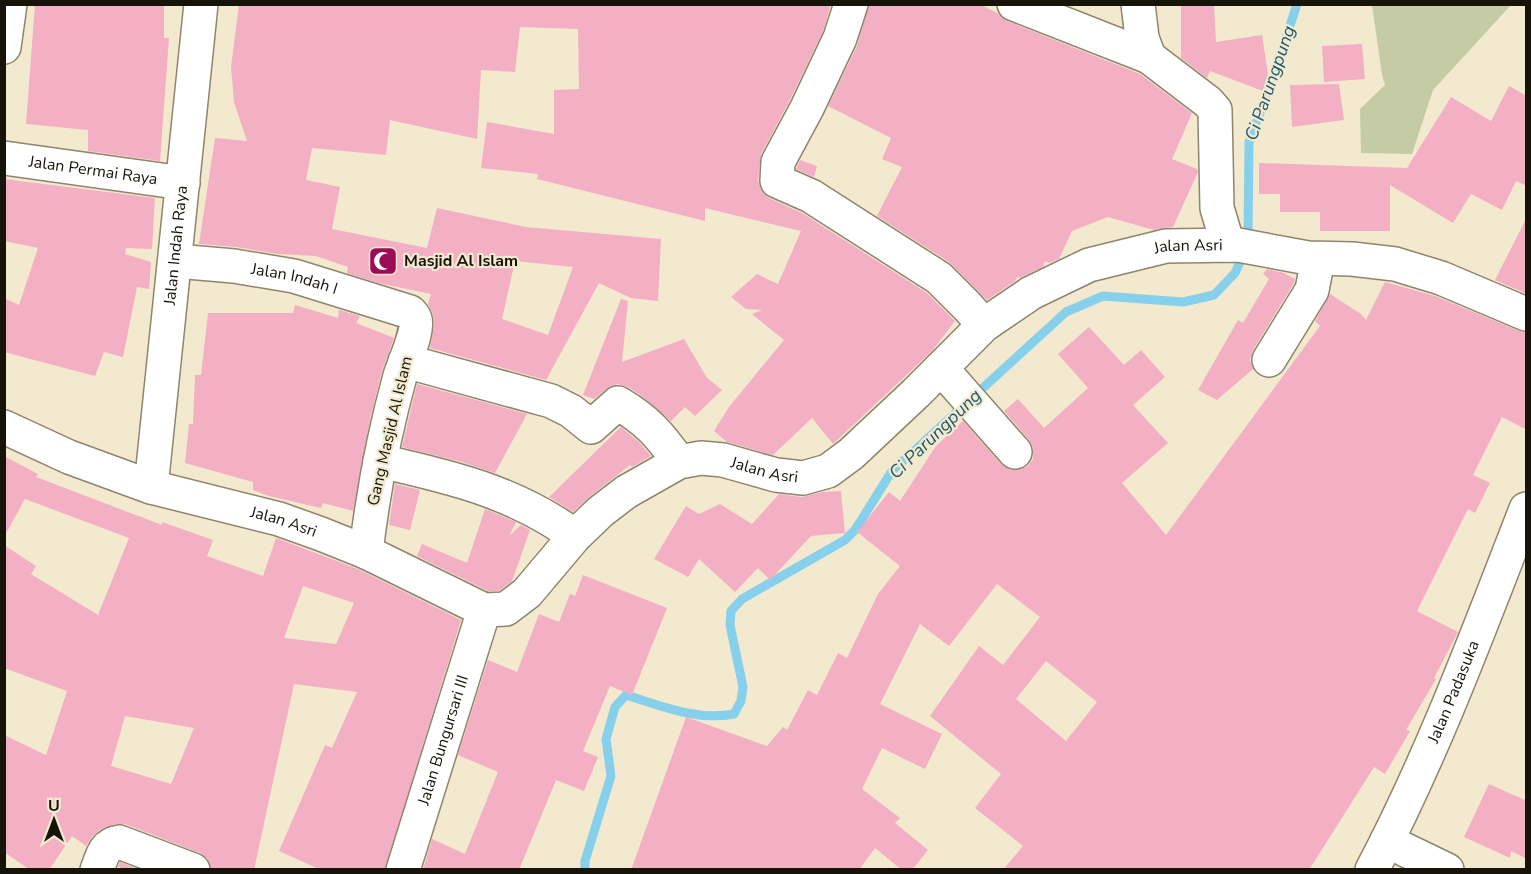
<svg xmlns="http://www.w3.org/2000/svg" width="1531" height="874" font-family="'Nunito Sans',sans-serif">
<rect width="100%" height="100%" fill="#f3e9cf"/>
<polygon fill="#c5cba4" points="1372,5 1511,5 1433,90 1412,154 1361,153 1360,109 1385,85 1382,75"/>
<g fill="none" stroke-linecap="round" stroke-linejoin="round">
<g stroke="#86d0eb" stroke-width="9">
<polyline points="1248,240 1249,142 1273,78 1297,4"/>
<path d="M585 870V861L611 776 606 739 615 707 626 695C661 706 696 721 734 714L741 701 743 687 730 625 731 611 742 599 845 540 855 530 892 471 1066 312 1103 296 1183 302 1214 295 1235 273 1244 253"/>
</g>
</g>
<g fill="#f3afc4" fill-rule="evenodd">
<polygon points="35,4 164,4 164,38 169,38 160,161 88,151 88,130 26,124"/>
<path d="M239 4H831L823 31 790 100 761 154 758 180 761 190 769 198 802 213 927 293 955 321 932 351 833 444 812 418 773 455 727 442 714 431 729 407 784 340 752 314 762 310 746 309 731 297 757 274 778 284 801 231 705 208V221L537 179 538 174 481 168 487 122 554 134V90L579 89 578 29 520 27 515 72 481 70 477 139 390 120 386 155 312 148 306 180 340 187 332 229 427 248 437 208 526 227 661 239 658 301 631 298 599 283 546 380 430 348 434 326 433 314 428 304 431 294 378 283 347 273 348 267 316 256 278 254 237 247 199 244 215 138 247 141 234 102 231 67ZM515 261 573 267 548 335 502 319Z"/>
<polygon points="869,4 979,4 999,14 1007,21 1140,74 1192,113 1172,159 1197,169 1198,172 1173,227 1154,230 1108,217 1072,231 1059,259 1049,263 1045,261 1043,267 1019,278 1017,277 1015,281 987,300 949,262 877,216 902,167 882,159 891,138 828,106 857,46"/>
<polygon points="1181,4 1214,4 1216,42 1262,35 1271,94 1210,71 1207,78 1181,58"/>
<polygon points="1362,44 1365,79 1324,82 1322,46"/>
<polygon points="1339,84 1344,120 1292,127 1290,85"/>
<polygon points="1509,86 1527,96 1527,186 1516,181 1502,210 1471,194 1453,223 1390,185 1390,231 1320,231 1320,212 1280,212 1280,194 1259,194 1259,163 1407,168 1451,97 1491,121"/>
<polygon points="800,160 817,166 814,177 796,169"/>
<polygon points="4,179 155,198 152,249 126,248 125,254 151,262 149,289 137,287 123,357 104,352 95,376 4,352 4,298 19,305 38,248 4,241"/>
<polygon points="1527,217 1527,294 1495,280"/>
<polygon points="1267,269 1284,273 1295,279 1294,283 1253,350 1250,360 1253,369 1217,400 1198,390 1238,320 1243,323 1269,279 1263,274"/>
<path d="M1385 282 1435 296 1519 331 1527 332V430L1502 417 1473 475 1490 483 1475 513 1468 509 1417 611 1458 632 1434 678 1436 679 1406 730 1410 731 1385 774 1374 767 1309 870H1003L1023 846 975 808 1001 774 930 716 979 646 1003 665 1040 617 997 584 949 646 920 624 880 704 942 734 925 769 882 748 862 789 900 818 895 823 928 850 912 870H902L875 848 859 870H631L686 717 767 746 783 727 787 730 808 690 817 695 838 653 847 658 878 594 900 566 857 532 889 492 900 501 936 446 963 421 1001 464 1010 470H1019L1028 466 1033 459V448L1029 440 1004 411 1018 399 1044 428 1088 388 1058 354 1089 327 1124 365 1141 350 1165 377 1133 405 1168 443 1122 483 1166 535 1320 326 1315 321 1330 294 1361 314 1366 320ZM1046 661 1097 702 1066 741 1016 699Z"/>
<polygon points="621,299 628,301 622,362 684,339 707,378 722,390 695,416 685,407 671,421 639,394 628,387 617,384 606,389 594,399 583,395"/>
<polygon points="295,305 338,318 339,310 360,316 356,323 394,338 382,371 371,415 353,511 323,503 321,508 269,496 253,490 253,482 185,463 189,424 193,424 195,375 201,375 208,313 293,313"/>
<polygon points="417,384 527,414 495,473 462,462 402,447"/>
<polygon points="621,427 639,442 651,456 632,467 630,465 589,497 573,512 549,497"/>
<path d="M4 456 38 474 36 477 162 525V522L213 540 207 556 263 576 276 538 358 569 461 620 385 870H321L279 851 325 745 332 748 357 692 294 684 254 870H211L208 859 200 853 125 824H115L101 829 92 837 86 846 72 836 49 870H30L4 852V735L46 755 67 691 4 668V545L36 566 31 574 98 615 129 538 25 499 4 537ZM303 586 354 603 336 644 284 638ZM125 716 194 728 171 784 111 766Z"/>
<polygon points="395,484 420,490 410,530 389,525"/>
<polygon points="841,491 845,533 811,536 770,580 758,568 735,592 699,559 688,577 654,559 686,506 699,514 720,504 752,524 779,494 801,497 823,492"/>
<polygon points="485,509 516,522 509,536 521,525 530,530 512,581 499,591 488,591 417,556 422,544 467,563"/>
<polygon points="583,575 667,608 632,695 610,686 583,751 598,757 584,791 556,780 519,870 423,870 432,839 465,854 498,772 458,755 488,660 517,672 539,614 559,622 570,594 575,596"/>
<polygon points="1489,784 1527,801 1527,859 1511,851 1510,858 1464,837"/>
<polygon points="120,862 139,870 123,870 118,866"/>
</g>
<g fill="none" stroke-linecap="round" stroke-linejoin="round">
<g stroke="#8e856d" stroke-width="36">
<g id="minor">
<polyline points="851,4 840,38 807,108 778,162 777,181 811,196 939,278 967,306 984,325"/>
<polyline points="1014,4 1149,57"/>
<polyline points="1138,4 1142,38 1149,57 1208,102 1215,110 1217,208 1228,245"/>
<polyline points="4,47 10,4"/>
<path id="s1" d="M4 158 183 183"/>
<path id="s2" d="M176 261 234 266 294 276 410 312C411 313 415 317 415 319 419 330 404 364 400 376 384 434 373 493 366 552"/>
<polyline points="1269,360 1312,290 1318,259"/>
<path d="M405 361 551 401 571 411 591 427 618 403C648 421 660 435 679 462"/>
<polyline points="941,368 1015,452"/>
<path id="s3" d="M4 427 69 457 151 487 279 519 321 534 366 552 484 610 506 609 527 593 575 536 600 512 626 492 679 462 701 458 723 460 776 475 803 478 828 471 851 454 916 393 984 325 1031 293 1089 265 1166 246 1238 245 1308 258 1352 259 1395 264 1441 278 1526 314"/>
<path d="M380 461C451 477 515 492 575 536"/>
<path id="s4" d="M151 487 201 4"/>
<polyline points="1387,841 1447,870"/>
<path d="M97 870C102 857 104 844 119 842L193 870"/>
<path id="s5" d="M403 870 484 610"/>
<path id="s6" d="M1372 870C1433 754 1479 630 1526 509"/>
</g>
</g>
<use href="#minor" stroke="#fff" stroke-width="33"/>
</g>
<defs>
<g id="mosque-square" transform="scale(1.5)"><rect x="-9" y="-9" width="18" height="18" rx="4" fill="#9c0b58" stroke="#f3e9cf"/><path d="M3.5-4.9A6 6 0 1 0 3.5 4.9A5 5 0 1 1 3.5-4.9Z" fill="#fff"/></g>
</defs>
<g fill-rule="evenodd">
<use href="#mosque-square" x="383" y="261"/>
</g>
<g text-anchor="middle" dominant-baseline="central" stroke-width="4.5" stroke-linejoin="round" paint-order="stroke">
<g font-size="16" fill="#161309" stroke="#f3e9cf">
<text stroke="none"><textPath href="#s1" startOffset="90">Jalan Permai Raya</textPath></text>
<text stroke="none"><textPath href="#s4" startOffset="243">Jalan Indah Raya</textPath></text>
<text stroke="none"><textPath href="#s3" startOffset="1356">Jalan Asri</textPath></text>
<text stroke="none"><textPath href="#s2" startOffset="120">Jalan Indah I</textPath></text>
<text transform="translate(390 431) rotate(-77)">Gang Masjid Al Islam</text>
<text stroke="none"><textPath href="#s3" startOffset="854">Jalan Asri</textPath></text>
<text stroke="none"><textPath href="#s3" startOffset="296">Jalan Asri</textPath></text>
<text stroke="none"><textPath href="#s6" startOffset="196">Jalan Padasuka</textPath></text>
<text stroke="none"><textPath href="#s5" startOffset="136">Jalan Bungursari III</textPath></text>
</g>
<g font-size="16" font-weight="bold" fill="#161309" stroke="#f3e9cf" text-anchor="start">
<text x="404" y="261">Masjid Al Islam</text>
</g>
<g font-size="18" font-style="italic" fill="#1e596d" stroke="#f3e9cf">
<text transform="translate(1270 83) rotate(-71)">Ci Parungpung</text>
<text transform="translate(935 434) rotate(-44)">Ci Parungpung</text>
</g>
</g>
<rect width="1531" height="874" fill="none" stroke="#161309" stroke-width="12"/>
<g transform="translate(54 820)" stroke="#f3e9cf" stroke-width="4.5" paint-order="stroke">
<path d="M0-4.5L10 22L0 15L-10 22Z" fill="#161309"/>
<text y="-9" font-size="16" font-weight="bold" text-anchor="middle" fill="#161309">U</text>
</g>
</svg>
